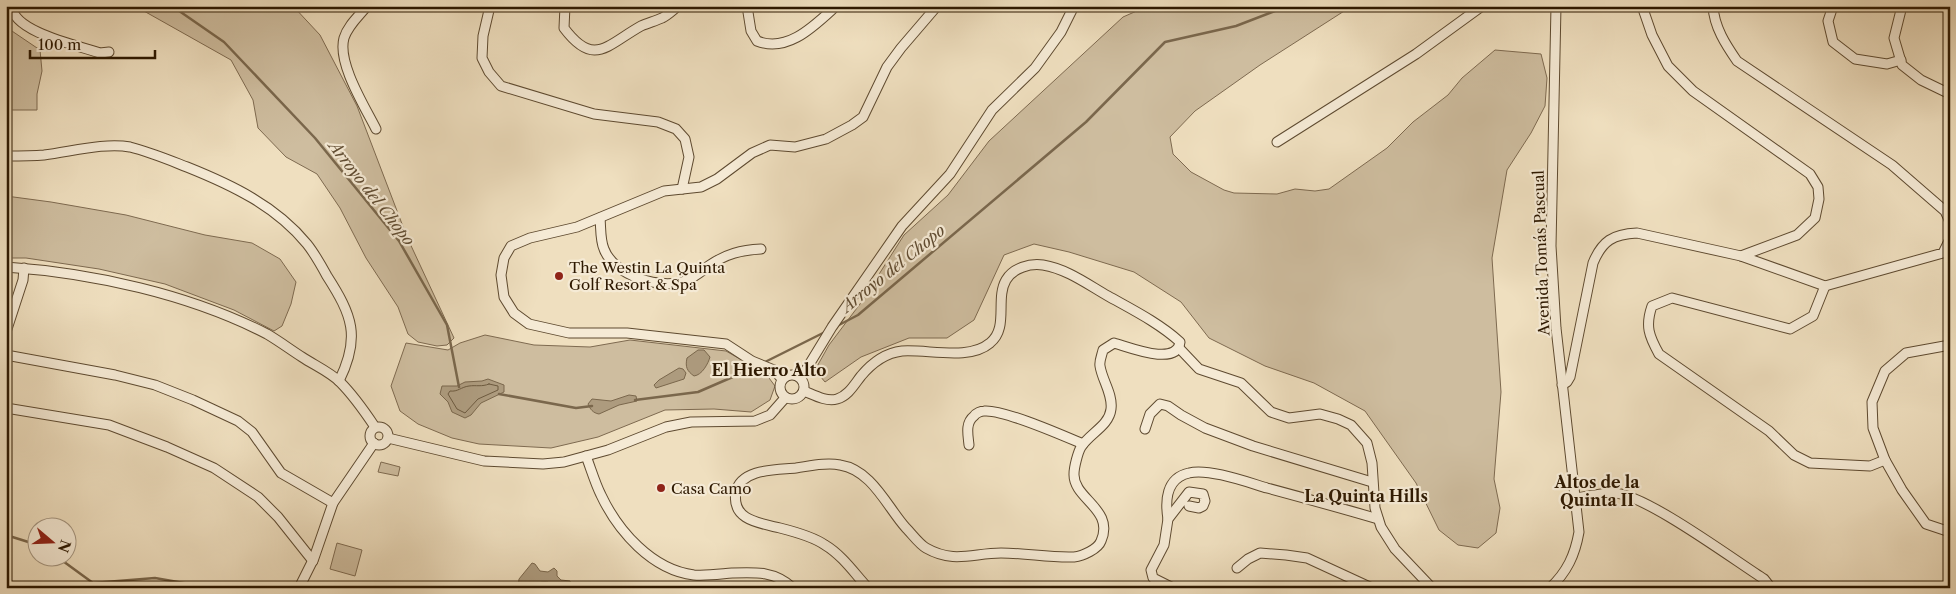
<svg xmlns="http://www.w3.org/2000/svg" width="1956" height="594" font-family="'Libre Caslon Text',serif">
<rect width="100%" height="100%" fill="#efdfbf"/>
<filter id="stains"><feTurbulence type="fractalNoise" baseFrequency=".004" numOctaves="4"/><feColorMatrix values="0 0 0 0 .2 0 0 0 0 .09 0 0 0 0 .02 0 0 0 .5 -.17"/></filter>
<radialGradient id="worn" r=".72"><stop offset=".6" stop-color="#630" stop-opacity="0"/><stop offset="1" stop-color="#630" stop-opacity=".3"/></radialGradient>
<g fill="#cebd9f" stroke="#7e6a50">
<polygon points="135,6 293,6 320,35 357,106 407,237 454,338 447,345 437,346 418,342 408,334 398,307 366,258 340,208 317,174 286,157 258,128 253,100 231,60"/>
<polygon points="1148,6 1352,6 1260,65 1195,111 1170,137 1173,154 1191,172 1224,190 1234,193 1277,194 1295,189 1315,191 1329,189 1387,148 1413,122 1448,95 1462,78 1495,50 1541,54 1547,78 1545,106 1531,133 1507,170 1492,258 1501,392 1494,479 1500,508 1496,533 1478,548 1458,545 1439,530 1416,483 1365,411 1314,383 1265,366 1209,338 1181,302 1134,272 1069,252 1034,244 1004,255 974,320 947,338 909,338 861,357 825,382 815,370 829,345 860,304 904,235 948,195 989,141 1123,17"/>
<polygon points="6,27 40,50 42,71 37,94 37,110 6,110"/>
<polygon points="6,196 51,202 126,215 205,235 252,243 280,259 296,282 291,304 282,326 274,331 234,310 165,284 99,269 26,258 6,258"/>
<polygon points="485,335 534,345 590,347 630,340 726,351 766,374 775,386 770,400 751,412 714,409 665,410 598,437 551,448 479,444 452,438 418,424 400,411 391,386 406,343 448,350 460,343"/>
<polygon points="381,462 400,467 398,476 378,472"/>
<polygon points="337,543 362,550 355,576 330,569"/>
</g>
<g fill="#ad9b7e" stroke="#7a674c">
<path d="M698 350H704L710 357C708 364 702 375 694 376 687 371 685 367 687 358Z"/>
<polygon points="679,368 683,369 686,373 684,379 656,388 654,385 659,380"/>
<polygon points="488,379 504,385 504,392 481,403 471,415 465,418 452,412 448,402 440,394 442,386 457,386 465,382 482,381"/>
<path d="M629 395 636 396 637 401 619 405 599 414C593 413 590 409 588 404L592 399 611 401Z"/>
<path d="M532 563 535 564 540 571 548 572 554 568 557 571V576L561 580 570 581 571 585 568 588H545L548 582C540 580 530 588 518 588L519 579Z"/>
</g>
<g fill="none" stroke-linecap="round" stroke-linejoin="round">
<path stroke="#6d5a3f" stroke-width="1" d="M489 384 498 386V390L478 399 465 413 457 409 448 394 450 391C458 392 461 387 469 386 476 385 482 387 489 384Z"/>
<g stroke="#7a674c" stroke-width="2.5">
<polyline points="172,6 224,42 315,138 399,241 447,325 459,387"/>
<polyline points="837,326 858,315 1086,122 1165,42 1236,26 1288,6"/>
<polyline points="763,363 825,332"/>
<polyline points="499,394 576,408 592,406"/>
<polyline points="635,400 698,392 758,366"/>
<polyline points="6,535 38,545"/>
<polyline points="56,556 93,583 155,578 212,588"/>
</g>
<g stroke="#5e4a30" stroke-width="11">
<g id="minor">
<path d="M12 6C12 32 80 46 100 53L109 52"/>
<path d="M367 6C359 16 348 25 344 38 337 63 365 107 376 129"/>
<polyline points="490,6 483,36 482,58 489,72 501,86 594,114 658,122 676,129 685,139 689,157 682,189"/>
<path d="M565 6 564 28C594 68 607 45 641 26 648 23 655 21 662 18 668 15 673 10 678 6"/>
<path d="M747 6 751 31 757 41C788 53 814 26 836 6"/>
<polyline points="1642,6 1652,35 1668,66 1693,91 1810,174 1818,187 1819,199 1815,218 1797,235 1741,256"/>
<path d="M1713 6C1714 27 1726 45 1737 61L1892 165 1945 211 1950 222"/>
<polyline points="1833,6 1828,21 1833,42 1855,59 1887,64 1901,60"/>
<polyline points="1902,6 1894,38 1902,65 1921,80 1950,94"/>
<polyline points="1277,142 1416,54 1482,6"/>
<path d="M6 156C19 156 32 156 44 155 70 152 105 142 130 147 150 152 169 160 187 167 232 185 276 206 307 244 315 254 321 265 327 276 352 315 361 337 339 381"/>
<path d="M600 218C601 228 600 240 604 249 614 276 662 291 687 280 695 277 703 270 710 265 726 254 741 250 761 249"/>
<path d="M6 267C93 273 189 294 267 334 279 341 291 350 302 357 314 365 330 372 340 382 354 396 365 412 375 427"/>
<path d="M1825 286 1813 316 1790 329 1672 298 1652 306C1645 326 1649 336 1659 354L1769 431 1794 455 1810 463 1870 466 1885 460"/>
<polyline points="6,332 23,280 24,268"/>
<polyline points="1950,345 1906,353 1885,371 1872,402 1873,428 1885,460 1902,490 1926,524 1950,532"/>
<polyline points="1180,349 1199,369 1241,383 1271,412 1289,418 1320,414 1338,419 1351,425 1367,443 1372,463 1375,508 1381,527 1395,549 1432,588"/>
<polyline points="6,355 115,375 155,385 193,400 238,421 252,432 281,473 333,503"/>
<circle cx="792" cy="387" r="12"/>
<polyline points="801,378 832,327 902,226 950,174 992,110 1035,68 1061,32 1074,6"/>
<polyline points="782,379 774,370 752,361 726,344 627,333 569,333 529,324 514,313 504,297 501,275 504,258 511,246 530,238 577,227 664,191 701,187 717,179 752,153 770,145 795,147 826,139 852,125 863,117 887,67 901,48 937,6"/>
<path d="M1562 385 1567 382 1570 377 1593 263C1602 241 1613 234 1637 233L1741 256 1825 286 1943 253 1950 239"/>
<path d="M804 391C814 395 826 402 837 399 848 396 854 385 861 376 871 364 885 353 902 351 928 349 969 361 990 343 1009 328 995 299 1006 280 1013 268 1030 263 1043 265 1067 269 1087 284 1108 296 1133 310 1159 323 1180 342 1177 367 1129 347 1114 343L1103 350C1102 355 1099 361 1100 366 1102 380 1113 394 1111 409 1109 426 1090 433 1081 447 1078 452 1074 467 1074 474 1073 499 1115 509 1101 541 1098 549 1083 556 1074 557 1050 558 1026 553 1001 553 973 553 954 564 926 548 919 544 912 534 906 528 887 507 872 470 840 465 826 462 810 466 796 468 778 470 741 468 736 492 731 520 759 523 780 528 792 531 815 538 825 545 842 555 855 574 868 588"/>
<polyline points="6,408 109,425 167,447 214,468 258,497 278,517 313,561"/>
<circle cx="379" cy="436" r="9"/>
<polyline points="1145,429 1150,414 1160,404 1168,406 1181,415 1205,428 1253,446 1372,482"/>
<polyline points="388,438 484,461 543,464 564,462 608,450 666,427 691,422 755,421 770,415 785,398"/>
<path d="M969 445C968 435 965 423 974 416 976 413 981 411 984 411 1003 409 1064 436 1083 444"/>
<path d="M586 456C591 469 595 483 601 495 618 531 652 570 694 575 706 576 720 574 732 573 756 572 775 571 793 588"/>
<path d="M1576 498C1589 496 1602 493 1614 493 1645 494 1734 560 1764 579L1771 588"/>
<path d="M1168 519C1165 501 1166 478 1189 473 1208 468 1247 482 1267 488 1304 498 1341 508 1378 519"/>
<polyline points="1237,568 1248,559 1260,553 1286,555 1307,558 1372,588"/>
<polyline points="299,588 314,558 333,503 374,443"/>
<polyline points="1173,588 1153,578 1151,570 1164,545 1168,519 1189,492 1203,494 1205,501 1203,506 1199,508 1189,506"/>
<path d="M1550 588C1567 572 1575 555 1579 532L1556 328 1551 246 1556 6"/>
</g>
</g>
<use href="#minor" stroke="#f5ead5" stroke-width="9"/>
</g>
<g fill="#8f2418" stroke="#f5ead5" stroke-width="2">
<circle cx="559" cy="276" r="5"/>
<circle cx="661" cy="488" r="5"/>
</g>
<g text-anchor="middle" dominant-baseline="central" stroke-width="4.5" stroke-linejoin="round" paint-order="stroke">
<g font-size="15" fill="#2d1800" stroke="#f5ead5">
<text transform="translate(1541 253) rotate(-92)">Avenida Tomás Pascual</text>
</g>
<g font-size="15" fill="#2d1800" stroke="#f5ead5" text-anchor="start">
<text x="569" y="267">The Westin La Quinta<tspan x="569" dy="17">Golf Resort &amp; Spa</tspan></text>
<text x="671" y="488">Casa Camo</text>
</g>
<g font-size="16" font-style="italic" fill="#604c32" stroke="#f5ead5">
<text transform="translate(372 193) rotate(52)">Arroyo del Chopo</text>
<text transform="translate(893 268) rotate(-39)">Arroyo del Chopo</text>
</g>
<g font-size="16" font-weight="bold" fill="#2d1800" stroke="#f5ead5">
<text x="769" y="370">El Hierro Alto</text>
<text x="1597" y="482">Altos de la<tspan x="1597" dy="18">Quinta II</tspan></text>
<text x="1366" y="496">La Quinta Hills</text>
</g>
</g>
<rect width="1956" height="594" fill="none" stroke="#efdfbf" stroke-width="25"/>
<rect x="8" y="8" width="1941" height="579" fill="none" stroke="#2d1800" stroke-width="2.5"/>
<rect x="12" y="12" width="1931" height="569" fill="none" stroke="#2d1800"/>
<g transform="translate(52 542) rotate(109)"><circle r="24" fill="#f5ead5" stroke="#a59680"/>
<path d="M0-4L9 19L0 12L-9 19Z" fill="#8f2418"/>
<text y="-8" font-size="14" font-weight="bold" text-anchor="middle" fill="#2d1800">N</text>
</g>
<path d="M30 50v8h125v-8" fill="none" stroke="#2d1800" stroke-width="2.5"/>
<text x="38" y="50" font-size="15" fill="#2d1800" stroke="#f5ead5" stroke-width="4" paint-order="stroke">100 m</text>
<rect width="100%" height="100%" filter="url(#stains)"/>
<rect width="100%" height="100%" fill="url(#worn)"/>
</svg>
